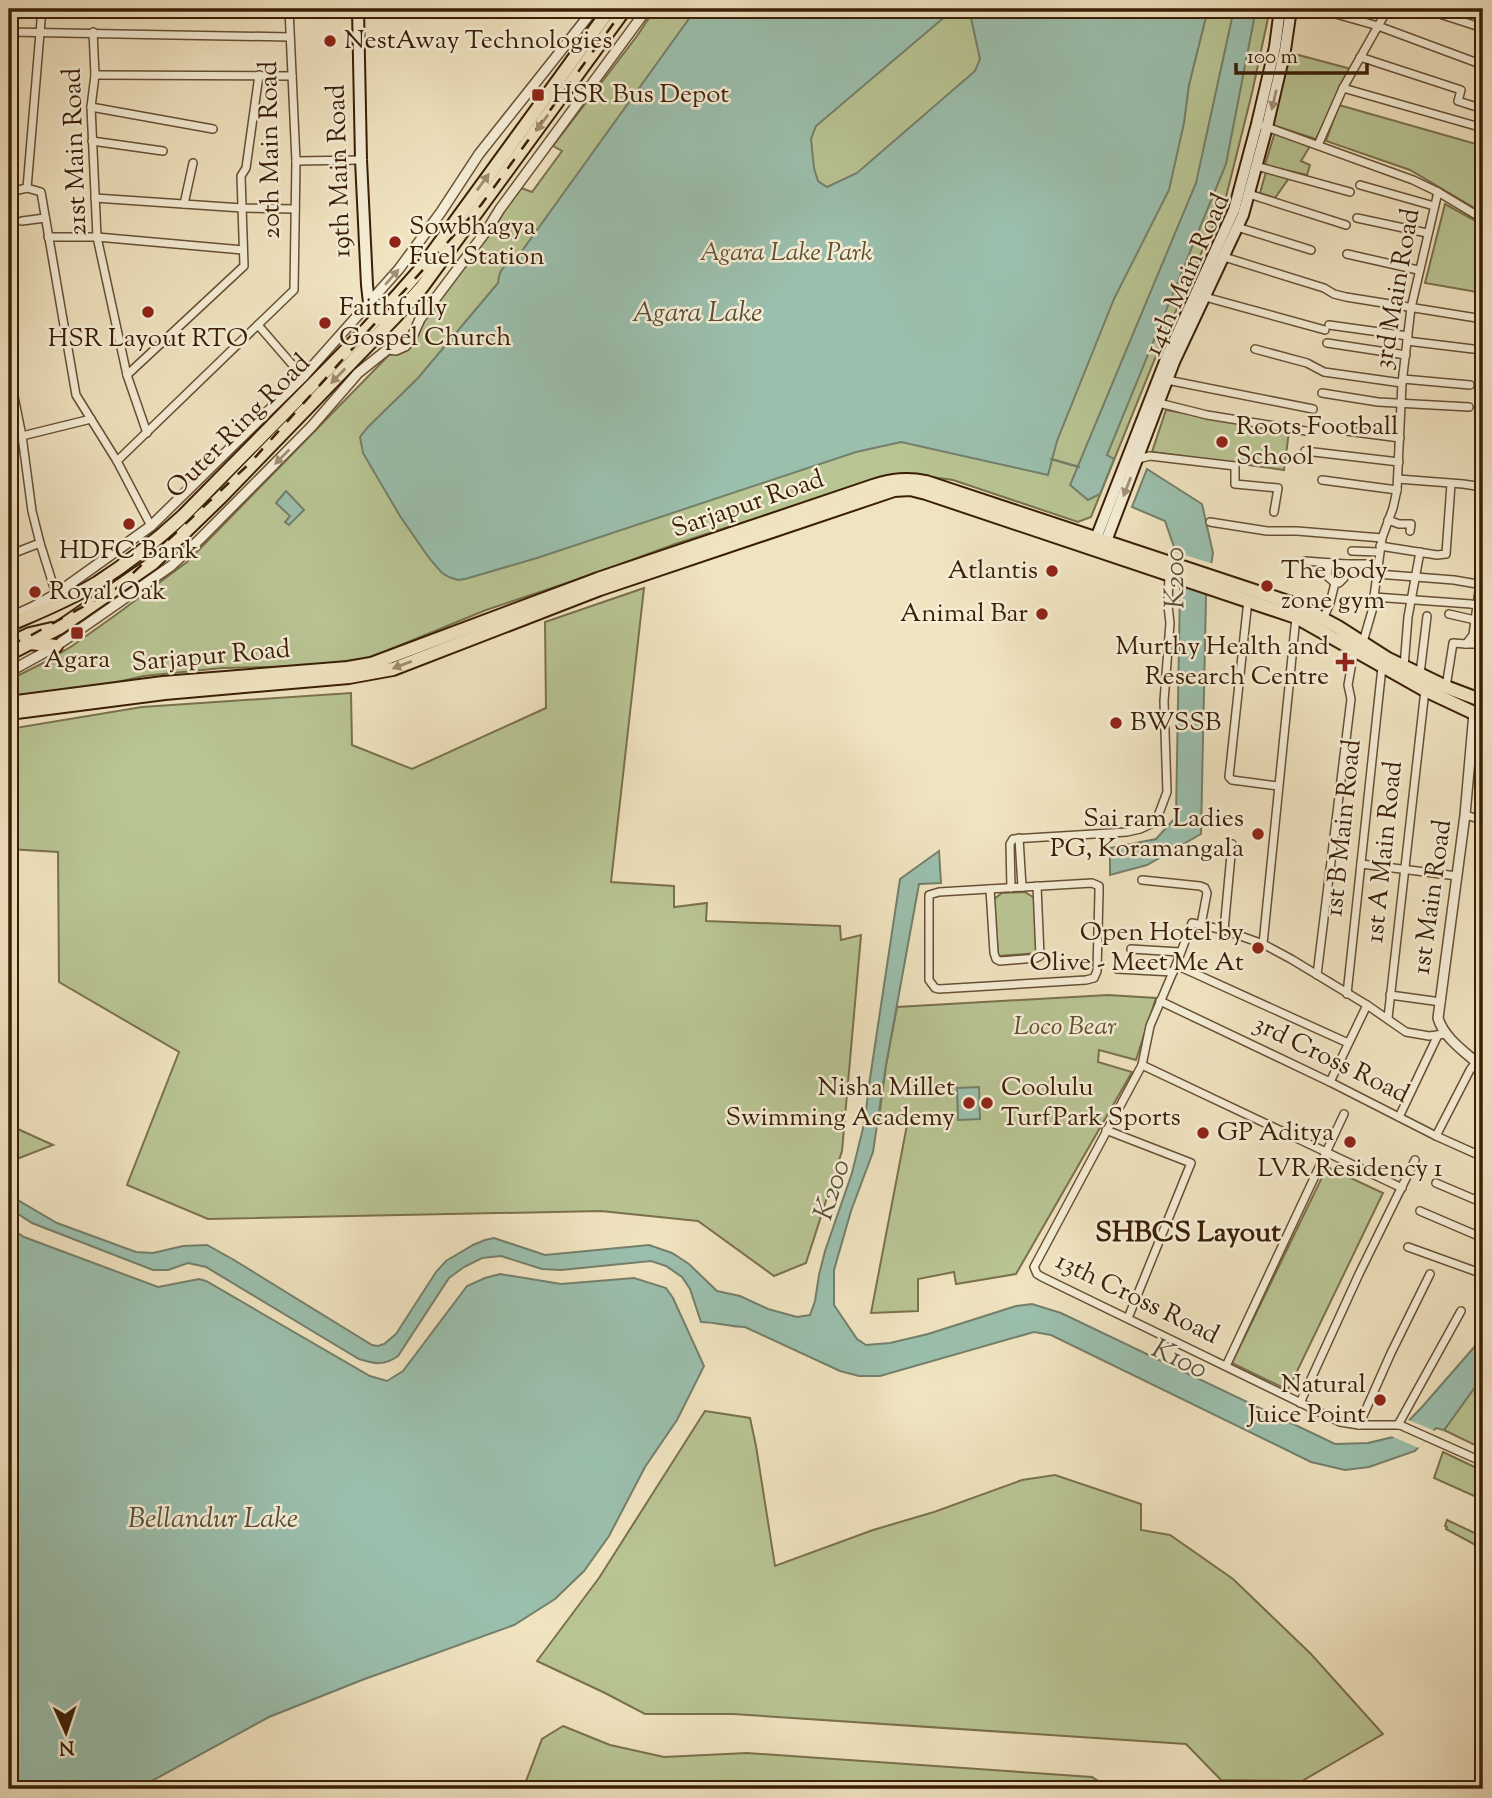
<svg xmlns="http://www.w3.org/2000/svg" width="1492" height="1798" font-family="'Sorts Mill Goudy',serif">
<rect width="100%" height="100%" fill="#f0e3c0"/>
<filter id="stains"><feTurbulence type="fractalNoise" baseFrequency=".00286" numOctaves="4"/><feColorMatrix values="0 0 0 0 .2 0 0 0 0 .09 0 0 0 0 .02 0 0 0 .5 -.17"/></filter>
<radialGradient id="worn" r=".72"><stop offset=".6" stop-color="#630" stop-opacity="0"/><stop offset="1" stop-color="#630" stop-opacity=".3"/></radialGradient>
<g fill="#b9c493" stroke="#7a714c" stroke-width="2">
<path d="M655 9H1270L1252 93 1226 197 1154 361 1091 517 1078 522 953 480 904 473 888 476 675 544 591 575 486 610 369 658 310 666 222 668 144 676 90 688 48 694 9 696V680L47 661 72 646 117 614 187 562 389 355C409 355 419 342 421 323L521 188 532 192 562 151 553 146 637 36Z"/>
<polygon points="1291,53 1351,69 1316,139 1272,125"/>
<polygon points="1339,105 1483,146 1483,213 1410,170 1326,141"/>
<polygon points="1275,132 1310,146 1301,161 1310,165 1307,175 1265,165"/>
<polygon points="1266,172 1289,178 1275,198 1260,193"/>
<polygon points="1445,204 1483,225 1483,293 1425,283"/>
<polygon points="1166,410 1289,431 1284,470 1152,452"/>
<polygon points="644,588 611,882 674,886 674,907 707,903 706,921 840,926 841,940 861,935 842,1151 806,1263 774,1276 698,1221 601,1211 208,1219 127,1185 179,1052 59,982 58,852 9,849 9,729 142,707 351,693 352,745 412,769 546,708 545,622"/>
<polygon points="1025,892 1036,899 1038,953 998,956 994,899 1002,893"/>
<polygon points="1108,995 1156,998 1136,1060 1099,1050 1098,1062 1132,1072 1016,1274 956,1284 954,1272 918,1279 918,1311 871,1313 907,1125 878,1125 886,1065 897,1007"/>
<polygon points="9,1125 53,1145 9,1162"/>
<polygon points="1327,1167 1383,1193 1288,1390 1232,1363"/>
<polygon points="1483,1376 1483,1449 1444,1430"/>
<polygon points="705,1411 750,1418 756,1446 775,1566 873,1530 934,1512 1022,1480 1055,1475 1141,1504 1141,1530 1170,1535 1233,1579 1311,1654 1383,1734 1302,1781 1221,1780 1186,1744 733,1714 645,1714 605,1693 537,1661 599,1578"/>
<polygon points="1443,1452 1483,1471 1483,1500 1434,1478"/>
<polygon points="1447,1520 1483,1537 1483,1549 1446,1529 1447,1527 1445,1526"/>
<polygon points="563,1726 610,1745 664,1757 747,1753 1092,1777 1111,1789 523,1789 542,1739"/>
</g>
<g fill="#9bbfad" stroke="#747f6a" stroke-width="2">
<path d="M696 9H954L816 126 811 139 814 168 818 181 827 187 857 173 975 71 980 59 969 9H1207L1206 17 1189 85 1184 123 1169 190 1114 299 1057 441 1048 475 901 442 856 452 537 558 465 579 458 580 449 577 442 573 429 558 400 516 363 453 360 437 368 427 418 378 498 283C499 272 502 265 514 262Z"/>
<polygon points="1234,9 1256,9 1226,164 1107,455 1114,459 1100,494 1088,500 1070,485 1196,183"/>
<polygon points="1147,469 1202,504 1213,553 1206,597 1201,834 1147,865 1110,875 1110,848 1156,839 1176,817 1180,588 1174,547 1165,521 1132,507"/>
<polygon points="286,491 304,510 289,525 285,522 290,516 276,503"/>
<path d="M939 851 941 883 919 884 886 1065 873 1152 851 1211 834 1270V1305L857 1339 866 1345 890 1343 928 1334 1016 1306 1032 1304 1061 1313 1335 1444 1368 1443 1393 1437 1422 1407 1483 1337V1376L1444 1430 1436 1428 1415 1451 1369 1467 1345 1470 1311 1462 1051 1335 1034 1332 880 1376H859L840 1371 745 1327C730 1327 716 1322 701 1322L690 1289 682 1277 666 1266 651 1261 561 1270 542 1269 501 1256 482 1258 464 1267 449 1278 398 1356C384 1366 375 1364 359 1359L206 1267 188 1263 168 1270H153L32 1223 9 1208V1195L57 1223 136 1252 153 1253 183 1246 207 1245 234 1260 372 1345 378 1346 384 1344 396 1334 436 1272 446 1261 473 1245 485 1240 494 1238 545 1255 649 1245 672 1253 689 1264 717 1291 740 1296 768 1309 797 1317 810 1315 815 1301 819 1275 825 1251 852 1173 865 1120 869 1085 900 879Z"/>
<polygon points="979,1087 980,1119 958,1120 957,1088"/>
<polygon points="9,1227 24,1237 158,1287 199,1279 206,1281 370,1376 387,1381 403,1371 467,1286 485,1278 500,1274 561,1284 634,1278 666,1288 673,1298 704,1366 677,1420 645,1467 609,1536 584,1571 555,1599 514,1625 362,1680 269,1717 137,1789 9,1789"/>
</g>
<g fill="#f0e3c0">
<polygon points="1171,551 1214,564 1210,596 1176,585"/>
<polygon points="1406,1419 1435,1431 1419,1448 1391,1436"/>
</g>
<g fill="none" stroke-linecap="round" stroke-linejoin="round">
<polyline stroke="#747f6a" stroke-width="2.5" points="1051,459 1079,467"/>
<g stroke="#684f34" stroke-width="10">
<g id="minor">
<polyline points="42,9 27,188 41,192 76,395 117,461 151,526"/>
<polyline points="1318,9 1378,26 1388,9"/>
<polyline points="1424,9 1483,28"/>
<polyline points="9,32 290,37"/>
<polyline points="93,32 95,75 91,107 97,237 127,375 147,433"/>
<polyline points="1360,57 1461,90 1458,101 1483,109"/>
<polyline points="95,75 292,76"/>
<polyline points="1343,88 1483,128"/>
<polyline points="91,107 213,129"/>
<polyline points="1264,126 1413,180 1438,192 1483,219"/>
<polyline points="92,141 163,151"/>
<polyline points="1318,145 1343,88 1378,26 1483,65"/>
<polyline points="296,161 361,160"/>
<polyline points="1256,166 1350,192"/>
<polyline points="1360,185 1434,206"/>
<polyline points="9,192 27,188"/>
<polyline points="1249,194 1346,225"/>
<polyline points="95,198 242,208 295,209"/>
<polyline points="184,204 193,163"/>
<polyline points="1357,218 1427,233"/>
<polyline points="22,221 45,218"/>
<polyline points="1237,227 1311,250"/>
<polyline points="48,237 97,237 243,250"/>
<polyline points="1347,254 1418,270"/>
<polyline points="1224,257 1324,288 1334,294 1346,297 1483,319"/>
<polyline points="1205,297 1325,330"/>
<polyline points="258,325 303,377"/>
<polyline points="1329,325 1408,336"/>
<polyline points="1407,341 1473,349"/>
<polyline points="1327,343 1406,355"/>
<polyline points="1255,349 1307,363 1324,372 1402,383"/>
<polyline points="1481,368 1483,369"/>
<polyline points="9,372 22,436 32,511 40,543 56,594 58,596"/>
<polyline points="127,375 244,266 241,176 246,168 259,75"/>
<polyline points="1403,379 1470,385"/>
<polyline points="1167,380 1313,409"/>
<polyline points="1322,393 1378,402 1469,407"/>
<polyline points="1159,403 1207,415 1306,431"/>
<polyline points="1339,430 1400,438"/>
<polyline points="22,436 91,419"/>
<polyline points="1305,451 1399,462"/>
<polyline points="1138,459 1150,456 1235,466 1235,484 1278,488 1274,512"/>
<polyline points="117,461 294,290 296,161 289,9"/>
<polyline points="1398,479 1463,484 1483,487"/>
<polyline points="1322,480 1397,490"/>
<polyline points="1388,520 1399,524 1411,524 1410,531"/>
<polyline points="1210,522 1267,531 1297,531 1382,538"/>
<polyline points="1380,546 1437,555 1446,554 1451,484"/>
<polyline points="1352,551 1379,552"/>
<polyline points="9,555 40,543"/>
<polyline points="1305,561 1346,564"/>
<polyline points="1329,563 1327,576 1335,583"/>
<polyline points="1377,574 1454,580 1483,585"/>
<polyline points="1374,597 1471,604 1483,607"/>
<polyline points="1248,600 1229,777 1232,780 1278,786"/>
<polyline points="1449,614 1475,620"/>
<polyline points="1323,619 1330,603 1335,583 1339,583 1344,578 1346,564 1377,564"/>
<polyline points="1363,642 1372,611 1382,538 1393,508 1397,490 1402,383 1411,308 1438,192"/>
<polyline points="1466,644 1483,644"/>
<polyline points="1404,667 1408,617 1420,552"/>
<polyline points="1420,674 1427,616"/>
<polyline points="1446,687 1453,643 1466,644 1473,635 1480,584"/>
<polyline points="1465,815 1483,820"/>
<polyline points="1019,838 1022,887"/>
<polyline points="1361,864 1457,876"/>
<polyline points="1142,880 1200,886 1205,888 1207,893 1201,925"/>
<polygon points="1092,883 1099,886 1099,892 1097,971 1094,978 1086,980 939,989 935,988 929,980 929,895 939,892"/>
<polyline points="1011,888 1010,844 1013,839 1127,832 1140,829 1151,824 1158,816 1167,792 1164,701 1170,623 1168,606 1169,574"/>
<polyline points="990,889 994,953 996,959 1000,961 1036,958 1040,956 1037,886"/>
<polyline points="1224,930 1232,844"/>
<polyline points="1263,944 1296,617"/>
<polyline points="1131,949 1180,952"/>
<polyline points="1176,965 1348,1043"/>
<polyline points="1117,969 1173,972"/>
<polyline points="1317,975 1351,699 1348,685 1354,651"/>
<polyline points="1347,994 1382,667"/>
<polyline points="1390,995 1441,1002"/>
<polyline points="1160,1001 1330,1082 1436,1136 1483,1157"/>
<polyline points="1388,1018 1425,690"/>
<polyline points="1446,1034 1429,1036 1406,1032 1367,1005 1291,959 1263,944 1224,930 1192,923 1176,965 1150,1026 1142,1065 1034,1267 1037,1274 1042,1277 1340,1422 1359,1425 1400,1425 1483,1462"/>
<polyline points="1142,1065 1402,1188"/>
<polyline points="1330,1082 1367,1005"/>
<polyline points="1399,1117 1438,1035"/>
<polyline points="1106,1130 1191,1163 1128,1318"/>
<polyline points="1436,1136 1470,1070 1483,1053"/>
<polyline points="1436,1183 1483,1203"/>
<polyline points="1420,1211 1483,1238"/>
<polyline points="1408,1247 1483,1274"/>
<polyline points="1226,1366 1344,1114"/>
<polyline points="1300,1403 1359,1274 1415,1160"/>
<polyline points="1359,1425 1391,1353 1430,1274"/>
<polyline points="1398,1425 1461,1311"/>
</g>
</g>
<g stroke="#684f34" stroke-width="12">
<g id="tertiary">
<polyline points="9,618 35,606 56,594 151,526 303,377 399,269 441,212 479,154 594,9"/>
<polyline points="9,672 56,646 171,566 200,539 312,426 358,373 388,349 396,350 405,346 411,339 420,319 487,230 500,209 647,9"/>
<path d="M1474 713 1465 815 1438 1018C1444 1039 1468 1054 1483 1068"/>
</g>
</g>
<g stroke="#3a1e06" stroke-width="14">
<g id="secondary">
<polyline points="358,9 361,160 367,285 369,303 383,320"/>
<polyline points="1093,546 1166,359 1234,210 1257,124 1275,47 1280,9"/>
<polyline points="1103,549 1174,362 1243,215 1267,127 1285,50 1291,9"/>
</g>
</g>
<g stroke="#3a1e06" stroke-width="16">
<g id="primary">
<polyline points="9,644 30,634 52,629"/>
<path d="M9 703 163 683 348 668 371 664 598 579 873 486C892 480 907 478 926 482L1297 605 1338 627 1388 659 1446 687 1483 701"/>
<polyline points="9,713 165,693 349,677 393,669 600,589 894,490 910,489 926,493 1296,617 1425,690 1474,713 1483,716"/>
</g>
</g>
<g stroke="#3a1e06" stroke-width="16">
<g id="trunk">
<path d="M9 625C39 612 69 600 97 583 128 563 156 541 183 516L367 329 398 295 420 270 610 9"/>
<polyline points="30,643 56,646"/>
<polyline points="9,654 59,628 153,563 221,497 395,317 422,287 625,9"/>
</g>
</g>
<use href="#minor" stroke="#f5edd6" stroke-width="7"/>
<use href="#tertiary" stroke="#f5edd6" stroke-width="9"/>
<use href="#secondary" stroke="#f5edd6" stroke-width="10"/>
<use href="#primary" stroke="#f0e3c0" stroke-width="12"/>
<use href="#trunk" stroke="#f0e3c0" stroke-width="12"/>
<polyline stroke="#3a1e06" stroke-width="2.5" stroke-dasharray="12 12" stroke-linecap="butt" points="9,645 26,638 117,588 250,463 481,205 624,9"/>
</g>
<defs><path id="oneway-solid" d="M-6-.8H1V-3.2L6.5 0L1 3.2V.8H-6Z" transform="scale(1.75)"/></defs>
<g fill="#a19078">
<use href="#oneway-solid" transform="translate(1274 100) rotate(103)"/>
<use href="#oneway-solid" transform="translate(392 277) rotate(-49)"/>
<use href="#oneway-solid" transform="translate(282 457) rotate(135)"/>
<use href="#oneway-solid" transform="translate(1127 487) rotate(111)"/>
</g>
<g fill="#9e8a6c">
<use href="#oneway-solid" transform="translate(542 123) rotate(126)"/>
<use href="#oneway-solid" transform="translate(483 182) rotate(-54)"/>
<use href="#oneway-solid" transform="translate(338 376) rotate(134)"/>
<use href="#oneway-solid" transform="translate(402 665) rotate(159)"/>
</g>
<g fill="#8f2418" stroke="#f5edd6" stroke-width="2.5">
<circle cx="330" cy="41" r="7"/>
<rect x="531" y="88" width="14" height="14" rx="3.5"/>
<circle cx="395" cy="242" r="7"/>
<circle cx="148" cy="312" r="7"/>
<circle cx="325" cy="323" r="7"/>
<circle cx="1222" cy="442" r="7"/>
<circle cx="129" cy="524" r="7"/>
<circle cx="1052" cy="571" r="7"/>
<circle cx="1267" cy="586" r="7"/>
<circle cx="35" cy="592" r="7"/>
<circle cx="1042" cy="614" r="7"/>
<rect x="70" y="626" width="14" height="14" rx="3.5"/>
<path d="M1341.5 651.5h7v7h7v7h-7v7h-7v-7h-7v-7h7z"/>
<circle cx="1116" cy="723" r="7"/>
<circle cx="1258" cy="834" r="7"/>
<circle cx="1258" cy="948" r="7"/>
<circle cx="969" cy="1103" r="7"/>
<circle cx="987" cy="1103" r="7"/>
<circle cx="1203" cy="1133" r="7"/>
<circle cx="1350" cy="1142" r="7"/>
<circle cx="1380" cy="1400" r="7"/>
</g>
<g text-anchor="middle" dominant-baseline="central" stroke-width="5" stroke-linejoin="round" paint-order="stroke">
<g font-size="26" fill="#3a1e06" stroke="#f5edd6" text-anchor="start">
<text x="344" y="41">NestAway Technologies</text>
<text x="552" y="95">HSR Bus Depot</text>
<text x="409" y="227">Sowbhagya<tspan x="409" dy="30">Fuel Station</tspan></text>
<text x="339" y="308">Faithfully<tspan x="339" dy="30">Gospel Church</tspan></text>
<text x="148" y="339" text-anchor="middle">HSR Layout RTO</text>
<text x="1236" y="427">Roots Football<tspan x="1236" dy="30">School</tspan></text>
<text x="129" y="551" text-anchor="middle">HDFC Bank</text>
<text x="1038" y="571" text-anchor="end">Atlantis</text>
<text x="1281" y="571">The body<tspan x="1281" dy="30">zone gym</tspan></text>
<text x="49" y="592">Royal Oak</text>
<text x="1028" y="614" text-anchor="end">Animal Bar</text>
<text x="1329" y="647" text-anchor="end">Murthy Health and<tspan x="1329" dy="30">Research Centre</tspan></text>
<text x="77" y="660" text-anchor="middle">Agara</text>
<text x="1130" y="723">BWSSB</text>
<text x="1244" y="819" text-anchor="end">Sai ram Ladies<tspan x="1244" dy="30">PG, Koramangala</tspan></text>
<text x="1244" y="933" text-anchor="end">Open Hotel by<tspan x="1244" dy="30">Olive - Meet Me At</tspan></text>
<text x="955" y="1088" text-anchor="end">Nisha Millet<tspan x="955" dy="30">Swimming Academy</tspan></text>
<text x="1001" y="1088">Coolulu<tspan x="1001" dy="30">TurfPark Sports</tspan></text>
<text x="1217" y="1133">GP Aditya</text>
<text x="1350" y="1169" text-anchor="middle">LVR Residency 1</text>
<text x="1366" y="1385" text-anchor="end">Natural<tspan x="1366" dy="30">Juice Point</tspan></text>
</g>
<g font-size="26" fill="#3a1e06" stroke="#f5edd6">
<text transform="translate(271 150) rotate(-91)">20th Main Road</text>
<text transform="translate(76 152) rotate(-92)">21st Main Road</text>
<text transform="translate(340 171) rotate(-92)">19th Main Road</text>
<text transform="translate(1188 275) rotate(-66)">14th Main Road</text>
<text transform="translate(1398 289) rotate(-80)">3rd Main Road</text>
<text transform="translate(239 427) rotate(-45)">Outer Ring Road</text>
<text transform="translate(748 505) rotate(-19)">Sarjapur Road</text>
<text transform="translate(211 657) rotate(-5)">Sarjapur Road</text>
<text transform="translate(1344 828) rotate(-84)">1st B Main Road</text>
<text transform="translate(1385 852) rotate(-84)">1st A Main Road</text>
<text transform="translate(1433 897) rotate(-82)">1st Main Road</text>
<text transform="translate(1331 1060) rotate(26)">3rd Cross Road</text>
<text transform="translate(1137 1299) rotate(26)">13th Cross Road</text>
</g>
<g font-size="26" font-style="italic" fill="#605030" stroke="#f5edd6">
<text x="786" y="253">Agara Lake Park</text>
<text x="1065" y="1027">Loco Bear</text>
</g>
<g font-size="28" font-style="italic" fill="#574e38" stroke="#f5edd6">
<text x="697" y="314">Agara Lake</text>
<text transform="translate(1176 578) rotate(-91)">K200</text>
<text transform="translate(833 1190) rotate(-72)">K200</text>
<text transform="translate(1179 1360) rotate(25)">K100</text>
<text x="213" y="1520">Bellandur Lake</text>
</g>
<g font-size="28" font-weight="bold" fill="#3a1e06" stroke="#f5edd6">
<text x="1188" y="1234">SHBCS Layout</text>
</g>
</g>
<rect width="1492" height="1798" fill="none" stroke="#f0e3c0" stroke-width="35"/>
<rect x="10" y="10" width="1471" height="1777" fill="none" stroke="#3a1e06" stroke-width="3.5"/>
<rect x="18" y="18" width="1457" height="1763" fill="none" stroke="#3a1e06" stroke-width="2"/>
<g transform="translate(66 1732) rotate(177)" stroke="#f5edd6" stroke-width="5" paint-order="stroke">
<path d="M0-5L12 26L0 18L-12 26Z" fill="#3a1e06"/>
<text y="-10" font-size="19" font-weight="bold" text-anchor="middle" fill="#3a1e06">N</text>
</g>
<path d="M1236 63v10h131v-10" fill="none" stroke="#3a1e06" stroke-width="3.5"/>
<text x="1247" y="63" font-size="21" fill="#3a1e06" stroke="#f5edd6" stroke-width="5" paint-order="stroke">100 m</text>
<rect width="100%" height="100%" filter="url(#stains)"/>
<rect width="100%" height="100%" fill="url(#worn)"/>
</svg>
